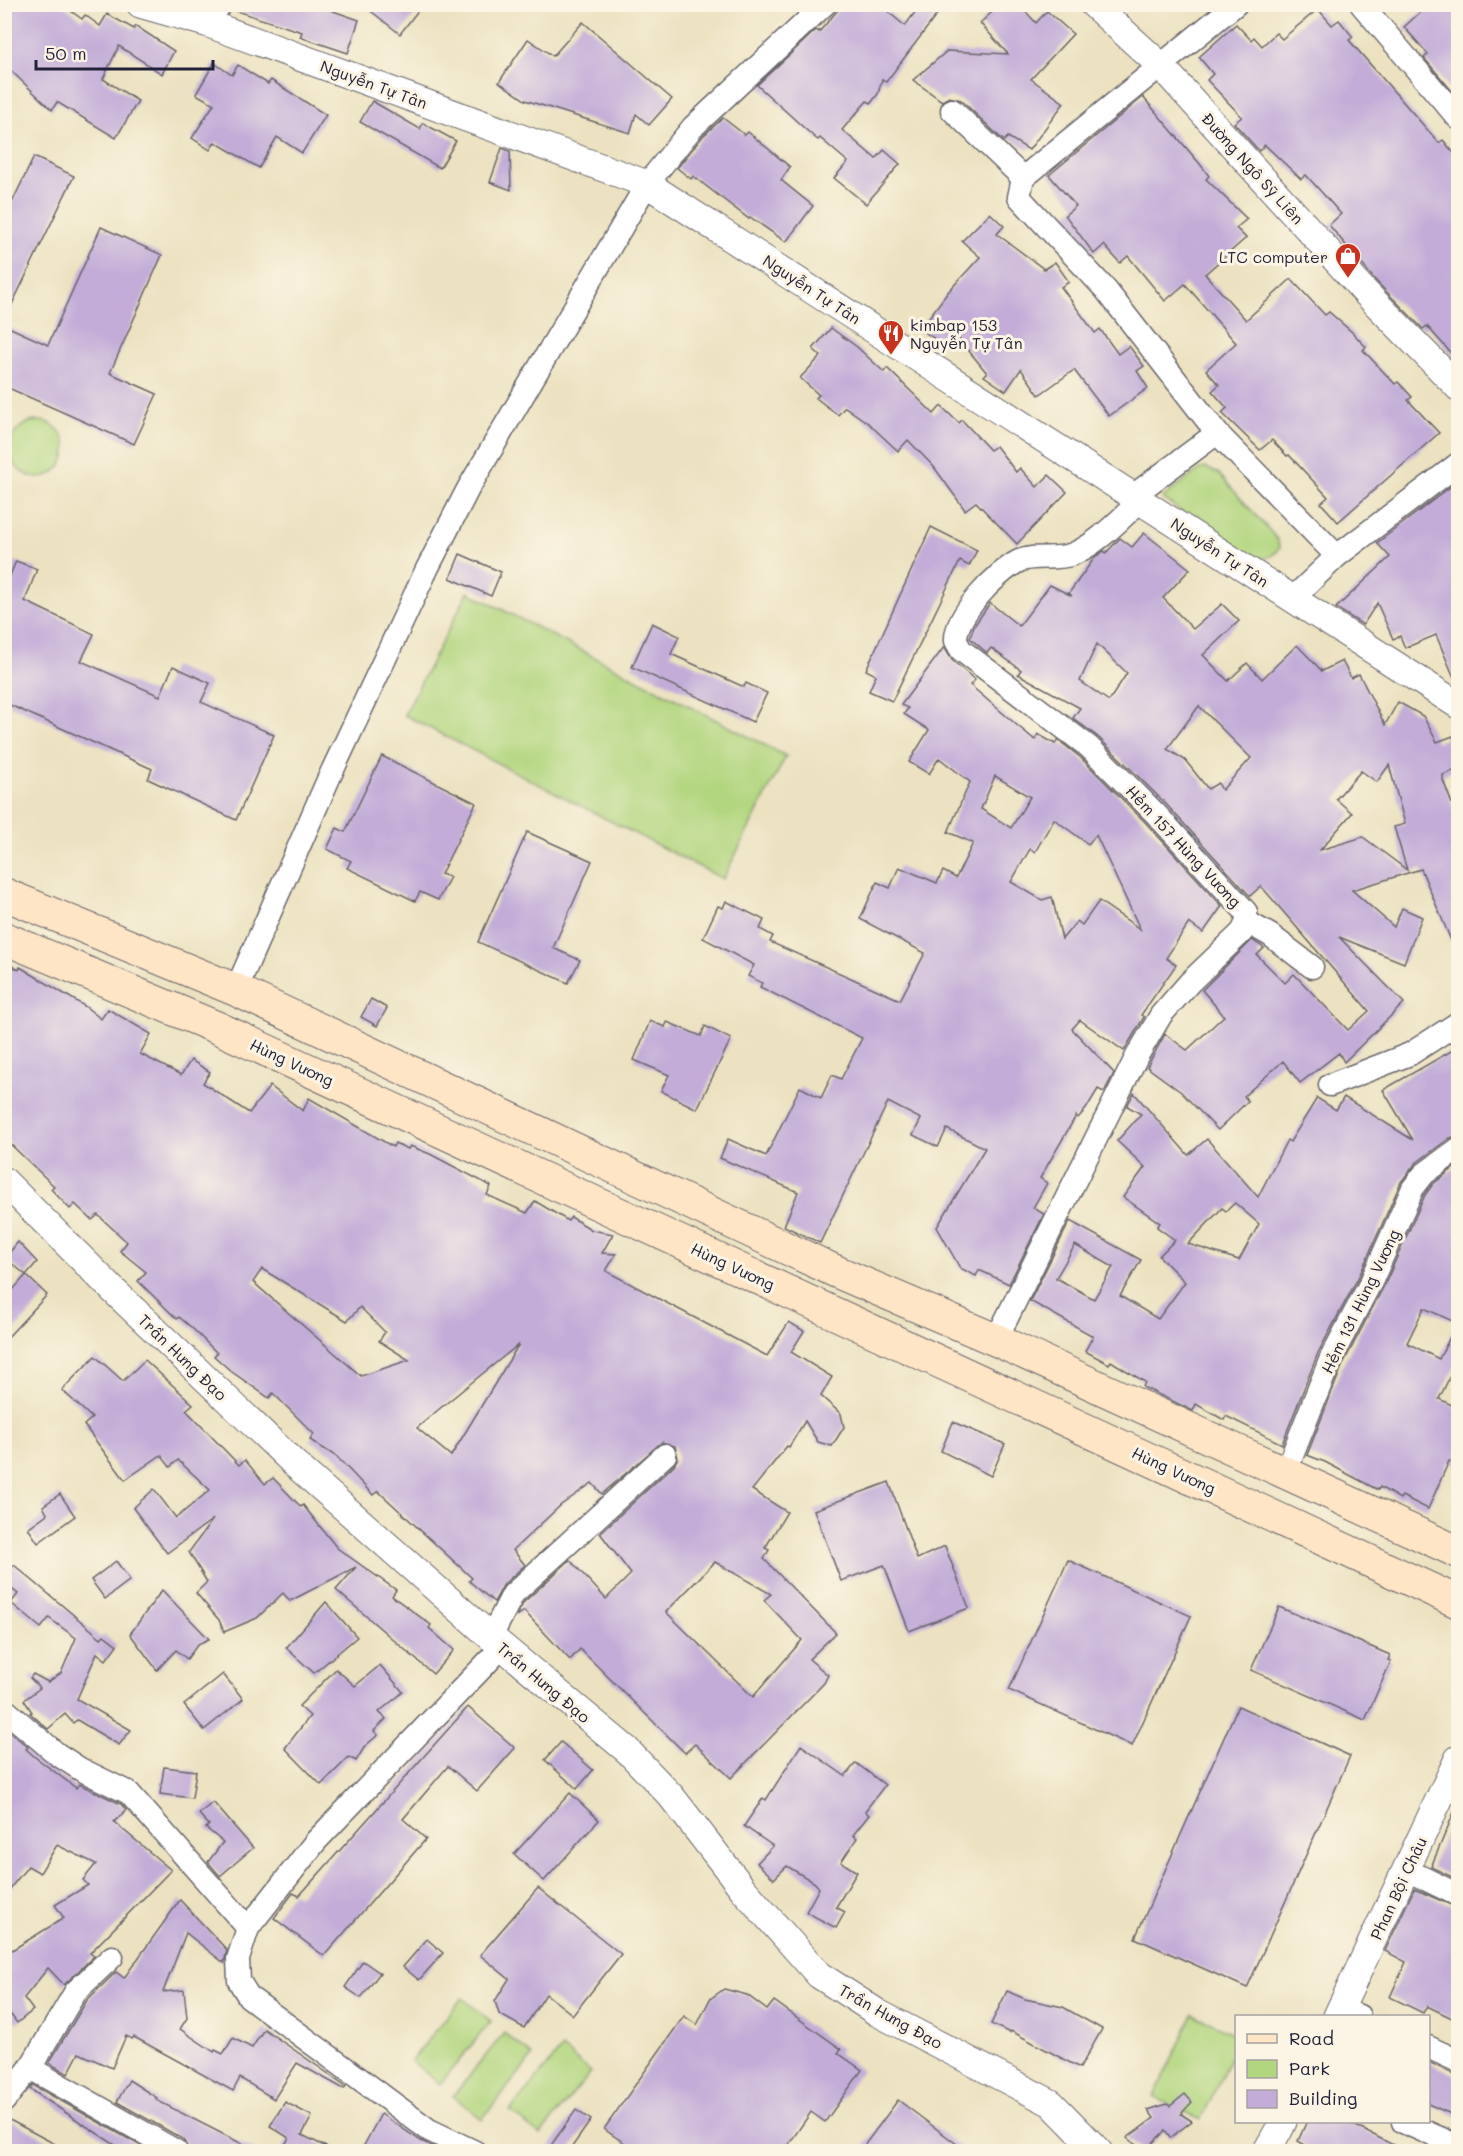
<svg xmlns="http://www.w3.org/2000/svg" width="1463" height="2156" font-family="Mali,sans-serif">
<rect width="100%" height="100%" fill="#fcf5e5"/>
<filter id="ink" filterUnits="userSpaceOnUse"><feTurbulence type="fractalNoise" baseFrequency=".0167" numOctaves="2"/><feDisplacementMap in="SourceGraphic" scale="12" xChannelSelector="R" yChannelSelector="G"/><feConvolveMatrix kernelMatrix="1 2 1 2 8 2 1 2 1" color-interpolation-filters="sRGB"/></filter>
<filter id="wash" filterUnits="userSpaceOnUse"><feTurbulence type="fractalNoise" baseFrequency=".008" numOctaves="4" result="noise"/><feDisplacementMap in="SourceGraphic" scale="24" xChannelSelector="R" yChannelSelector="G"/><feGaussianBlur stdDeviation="1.35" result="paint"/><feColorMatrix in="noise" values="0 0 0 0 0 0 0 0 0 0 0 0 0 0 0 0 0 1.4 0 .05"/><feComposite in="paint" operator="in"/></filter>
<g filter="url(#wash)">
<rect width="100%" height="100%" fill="#ece2c1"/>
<g fill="#b2d67f" stroke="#6a7c5d" stroke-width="1.5">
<circle cx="38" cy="449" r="28"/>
<path d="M1206 468 1218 473 1277 539 1280 548C1269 561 1261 560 1246 556L1162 498 1200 469Z"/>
<polygon points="468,592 786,756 723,879 404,715"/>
<polygon points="462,1998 491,2021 440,2084 411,2061"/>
<polygon points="1193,2014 1236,2035 1236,2045 1201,2120 1154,2097"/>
<polygon points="504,2033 533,2056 482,2119 453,2096"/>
<polygon points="562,2048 591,2072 540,2135 510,2111"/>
</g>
<g id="blocks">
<g fill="#c3add8" fill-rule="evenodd">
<polygon points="4,4 61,4 82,19 85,15 100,26 107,14 134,29 136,26 174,51 162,74 119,46 103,79 138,101 116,138 57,102 52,110 4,64"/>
<polygon points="234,4 313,4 359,20 348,53 300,37 302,32 233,10"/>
<polygon points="362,4 423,4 400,34"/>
<polygon points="843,4 879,4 905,26 921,4 945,4 886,82 882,79 878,94 871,103 867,101 842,130 876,159 884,150 900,164 866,204 834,178 848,162 820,138 818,140 814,137 757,85 816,30 819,32"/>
<polygon points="1001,4 1019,4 1036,23 1047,11 1073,34 1031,79 1064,103 1029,150 1008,137 1004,141 961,100 949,97 942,101 913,80 947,51 1008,54 980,23"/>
<polygon points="1429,4 1458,4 1458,98 1424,58 1428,54 1404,27"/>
<polygon points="1318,9 1332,25 1339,20 1353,37 1349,40 1439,143 1443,140 1458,158 1458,361 1427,326 1423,329 1375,280 1329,225 1341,214 1306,175 1301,179 1265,145 1259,151 1234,123 1242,117 1207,80 1213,74 1199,57 1236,24 1251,40 1254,37 1262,46 1276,33 1282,39"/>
<polygon points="583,22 672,99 649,125 636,114 630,133 525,100 499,82 528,39 553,56"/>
<polygon points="214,63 232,75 238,65 268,84 271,80 326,115 302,153 277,137 259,168 215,142 210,150 192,138 214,104 196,94"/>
<polygon points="1143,97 1200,164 1209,176 1206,179 1247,219 1236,228 1246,238 1205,274 1246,320 1291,279 1325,315 1329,312 1353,333 1366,347 1363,350 1395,384 1398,382 1412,397 1408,400 1439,433 1338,522 1321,503 1328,497 1289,455 1287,456 1272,440 1260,450 1222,413 1227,408 1212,391 1219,385 1206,370 1236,343 1185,284 1165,301 1128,256 1120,263 1104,245 1094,254 1065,215 1076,206 1049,175"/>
<polygon points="372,101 420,129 423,123 456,141 440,168 360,122"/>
<polygon points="723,118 745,135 748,132 790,167 781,180 813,206 786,242 750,217 749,219 693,176 691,179 677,168 703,136"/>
<polygon points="502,148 510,151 511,190 490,182"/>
<polygon points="34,157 74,176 4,321 4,219"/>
<polygon points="990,213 1004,226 997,234 1044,269 1055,262 1069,282 1061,287 1095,333 1100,329 1118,354 1129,346 1144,366 1137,371 1148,388 1109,416 1074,370 1039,395 1021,369 1006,391 984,376 987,373 955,334 947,347 920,329 948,292 980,257 962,241"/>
<polygon points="101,227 162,255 110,373 157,394 134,444 4,386 4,325 48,345"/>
<polygon points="831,328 857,347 884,372 887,368 934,414 941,406 959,423 962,420 990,450 996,446 1016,472 1020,468 1037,487 1049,475 1067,492 1017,544 976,502 965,510 934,467 908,440 898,451 868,423 845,407 838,415 816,398 819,395 800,378 821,356 813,349"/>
<polygon points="1458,481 1458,687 1436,635 1405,648 1400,636 1393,639 1377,603 1363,625 1336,608 1390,557 1377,543"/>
<polygon points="931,527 977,550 969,566 960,561 892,701 869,691 876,675 866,670"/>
<path d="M1144 533 1190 569 1163 598 1193 629 1222 604 1239 621 1203 655 1228 681 1247 663 1262 679 1297 645 1322 671 1342 661 1351 678 1359 674 1385 725 1398 702 1423 716 1437 742 1453 736 1458 751V769L1443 775V780L1458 820V957L1421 869 1352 890 1394 927 1402 908 1422 917 1404 963 1339 937 1404 1003 1344 1062 1339 1053 1300 1083 1283 1061 1244 1096 1248 1101 1218 1130 1181 1092 1147 1067 1165 1034 1187 1050 1224 1016 1202 990 1252 940 1264 948 1257 955 1285 983 1294 974 1348 1030 1369 1011 1261 886 1250 896 1165 803 1098 737 1073 718 1080 708 1018 674 1021 670 991 648 987 653 970 638 974 626 990 603 1019 626 1050 585 1072 596 1069 593 1095 557 1104 551 1106 553 1120 538 1132 547ZM1097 644 1127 673 1109 701 1080 681ZM1199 706 1251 758 1222 790 1218 783 1208 789 1185 760 1167 749ZM1389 765 1405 824 1394 827 1407 870 1363 837 1320 850 1352 813 1336 799 1361 771 1377 782Z"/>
<polygon points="460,554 501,572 491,596 450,578"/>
<polygon points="16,561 37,569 25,601 94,634 81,661 160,696 173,666 210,683 201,702 274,735 236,820 148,779 152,769 10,705 4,705 4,590"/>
<polygon points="652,623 679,636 671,654 744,687 746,683 767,693 753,722 632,667"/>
<path d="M944 647 952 660 975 680 970 685 1018 726 1035 740 1038 734 1055 744 1058 740 1080 757 1145 822 1222 906 1203 933 1189 923 1166 958 1176 965 1141 1015 1144 1017 1124 1051 1080 1020 1072 1029 1114 1073 1104 1092 1098 1089 1086 1109 1078 1118 1076 1116 1040 1178 1047 1183 1033 1208 1044 1214 1009 1284 979 1270 976 1276 960 1268 937 1227 985 1148 947 1129 938 1147 913 1135 921 1119 888 1102 820 1243 784 1226 798 1192 720 1158 728 1139 766 1156 800 1087 821 1098 832 1075 841 1079 862 1038 760 987 762 983 748 976 754 965 703 938 718 906 723 908 726 901 764 920 760 929 773 936 770 942 900 1000 925 953 860 919 877 882 890 888 899 867 937 883 943 871 956 878 973 843 948 832 970 782 939 758 929 774 909 762 929 730 904 714 908 708 901 705ZM995 776 1030 797 1011 828 981 809ZM1054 819 1088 844 1096 835 1140 929 1099 901 1082 925 1077 921 1062 939 1052 897 1042 900 1011 882 1030 849 1035 852Z"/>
<polygon points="382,756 476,803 441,874 450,877 438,900 420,892 415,901 347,868 351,861 327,849 337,828 345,832"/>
<polygon points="527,832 592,861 553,948 580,960 568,983 478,942"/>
<path d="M4 961 19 970 20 967 86 1007 101 1019 108 1009 151 1034 140 1054 181 1075 191 1060 210 1072 203 1083 249 1113 270 1086 303 1111 309 1098 393 1147 395 1143 408 1149 410 1146 430 1154 491 1186 487 1195 527 1213 535 1201 568 1221 571 1217 592 1230 613 1234 602 1253 616 1254 606 1271 767 1356 789 1322 804 1331 791 1352 832 1377 821 1396 841 1414 844 1427 832 1446 818 1442 805 1421 789 1447 787 1446 752 1490 787 1512 765 1548 769 1550 764 1559 836 1633 809 1659 828 1675 824 1683 731 1778 695 1744 685 1753 580 1649 570 1660 524 1611 516 1617 524 1602 570 1560 606 1599 631 1574 600 1533 674 1465 678 1458 675 1446 662 1442 602 1494 592 1483 561 1505 513 1550 525 1565 504 1584 494 1602 469 1581 472 1578 378 1491 373 1495 337 1457 310 1440 314 1434 273 1393 269 1398 232 1372 214 1356 217 1353 191 1327 179 1317 177 1319 138 1281 146 1272 120 1251 127 1242 98 1215 92 1220 75 1204 70 1209 51 1189 54 1186 4 1138ZM262 1269 347 1321 360 1307 385 1332 379 1341 409 1360 361 1376 253 1282ZM519 1344 451 1456 417 1428 438 1410ZM715 1562 771 1594 764 1600 802 1640 753 1697 666 1612Z"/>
<polygon points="371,999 387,1008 377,1026 361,1017"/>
<polygon points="650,1021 665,1027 667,1022 701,1036 705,1026 731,1039 697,1109 661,1091 669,1075 634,1060"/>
<path d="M1458 1047V1136L1450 1138 1416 1163 1401 1182 1360 1274 1318 1353 1282 1444 1226 1416 1224 1420 1196 1404 1193 1411 1143 1387 1145 1382 1111 1361 1109 1364 1085 1351 1093 1336 1030 1301 1070 1221 1141 1260 1120 1296 1158 1319 1185 1282 1159 1256 1175 1240 1157 1227 1160 1223 1123 1197 1145 1167 1117 1141 1141 1114 1127 1106 1134 1093 1188 1155 1207 1139 1258 1197 1287 1140 1290 1142 1317 1098 1336 1110 1344 1097 1413 1140 1383 1090ZM1235 1203 1259 1224 1239 1260 1188 1244 1222 1208 1226 1211ZM1075 1245 1113 1267 1094 1299 1056 1278Z"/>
<path d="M1458 1165V1360L1439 1399 1458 1408V1465L1449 1461 1428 1509 1402 1496 1400 1499 1380 1487 1378 1490 1325 1462 1307 1455 1343 1364 1384 1286 1425 1195 1433 1184ZM1424 1308 1457 1323 1439 1359 1407 1343Z"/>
<polygon points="18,1242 37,1262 26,1275 5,1258"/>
<polygon points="26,1275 47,1295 4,1341 4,1300"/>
<polygon points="95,1356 123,1381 145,1360 193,1404 186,1410 239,1465 245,1460 265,1484 273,1478 301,1507 303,1505 337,1548 396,1590 392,1596 431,1625 429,1628 454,1650 433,1674 336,1590 356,1567 290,1601 283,1593 257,1618 224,1632 219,1620 196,1593 207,1582 189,1552 213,1519 167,1553 133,1508 154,1489 176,1518 210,1490 178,1460 170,1467 161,1455 125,1480 84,1425 92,1418 62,1390"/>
<polygon points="953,1422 1005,1444 991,1476 941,1451"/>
<polygon points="889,1482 917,1559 945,1546 969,1608 909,1631 884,1565 841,1581 814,1510"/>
<polygon points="60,1494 75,1516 38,1543 28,1528 47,1514 43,1506"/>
<polygon points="1068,1560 1191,1616 1132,1746 1009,1690"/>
<polygon points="116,1561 130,1580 105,1599 91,1580"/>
<polygon points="14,1565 101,1638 104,1635 117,1645 106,1660 97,1653 77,1699 131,1730 119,1745 77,1720 73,1723 65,1714 48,1729 30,1713 32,1712 24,1700 40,1688 30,1678 33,1674 48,1682 61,1673 76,1638 49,1618 41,1628 11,1603 18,1594 4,1583 4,1577"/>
<polygon points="162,1590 209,1639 198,1644 187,1659 176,1650 157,1670 130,1634"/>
<polygon points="326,1602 357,1637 314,1673 286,1648"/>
<polygon points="1279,1607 1390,1655 1388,1660 1391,1661 1365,1720 1251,1670"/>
<polygon points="380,1665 403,1692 379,1712 386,1719 374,1731 378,1735 365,1746 356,1761 349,1757 321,1785 285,1748 310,1716 299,1706 336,1669 355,1686"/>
<polygon points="223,1674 243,1699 204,1730 184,1705"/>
<polygon points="1238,1706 1350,1756 1247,1988 1135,1938"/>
<polygon points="468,1707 515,1748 477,1791 448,1766 403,1819 426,1839 324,1956 274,1918 293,1893 299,1896"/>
<polygon points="4,1727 28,1747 26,1749 35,1757 76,1788 79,1784 121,1804 126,1810 114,1822 171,1870 90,1953 94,1956 64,1985 48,1968 24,1998 33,2010 17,2023 11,2015 4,2022 4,1955 64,1918 55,1905 88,1885 83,1880 96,1864 57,1845 40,1873 28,1866 4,1896"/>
<polygon points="561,1742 593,1770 577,1789 545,1760"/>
<polygon points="801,1745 845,1776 856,1763 885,1785 865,1811 869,1815 853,1835 857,1838 841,1862 857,1872 836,1907 845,1912 836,1928 806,1912 819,1888 815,1883 787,1866 774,1879 757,1863 773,1846 744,1826 763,1798 766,1800"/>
<polygon points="164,1767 196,1771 192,1798 160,1794"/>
<polygon points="570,1793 599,1820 544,1881 514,1854"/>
<polygon points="213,1802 253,1848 220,1876 208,1862 223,1842 206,1828 209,1825 199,1814"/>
<polygon points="1458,1803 1458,1862 1452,1877 1431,1867"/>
<polygon points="538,1888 621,1954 573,2015 546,1994 524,2028 499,2014 495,2001 509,1979 480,1955"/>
<polygon points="1414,1889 1458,1908 1458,2021 1427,2006 1423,2013 1390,1997 1406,1962 1385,1951"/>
<polygon points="180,1900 227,1950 224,1963 186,1933 163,1992 184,1990 187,2018 180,2029 214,2052 215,2050 223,2054 233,2038 252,2048 264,2029 346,2086 344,2089 297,2063 274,2099 240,2078 233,2091 134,2037 132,2039 126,2036 112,2068 79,2053 68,2074 49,2063 87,2000 116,1972 124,1978"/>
<polygon points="427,1939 443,1953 419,1980 403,1967"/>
<polygon points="363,1961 380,1973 361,1998 345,1987"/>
<polygon points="724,1989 747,1995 767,2010 774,2001 841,2049 838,2053 862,2070 825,2122 811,2112 784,2151 636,2151 604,2129 684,2016 697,2025 710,1999"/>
<polygon points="1007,1991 1025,1999 1063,2007 1102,2029 1080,2068 1011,2031 1010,2033 991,2024"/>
<polygon points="1428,2062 1458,2076 1458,2117 1428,2104"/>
<polygon points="129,2080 157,2098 156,2100 256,2151 189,2151 183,2139 117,2102"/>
<polygon points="33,2085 150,2151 124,2151 30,2089"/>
<polygon points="1185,2094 1192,2102 1181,2114 1192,2121 1170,2138 1165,2131 1144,2151 1127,2138 1154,2118 1148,2110 1167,2104 1170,2106"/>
<polygon points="898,2100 966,2151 860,2151"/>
<polygon points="285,2102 312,2116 302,2135 334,2151 281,2151 289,2138 270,2126"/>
<polygon points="576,2110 591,2120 569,2151 547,2151"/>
<polygon points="381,2114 421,2141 443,2151 361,2151"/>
<polygon points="4,2117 68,2151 4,2151"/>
<polygon points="1307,2121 1346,2121 1405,2151 1300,2151 1305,2145 1298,2141"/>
</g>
</g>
</g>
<g filter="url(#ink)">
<use href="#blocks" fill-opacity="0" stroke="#69656a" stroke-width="1.5"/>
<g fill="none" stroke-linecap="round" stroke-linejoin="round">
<g stroke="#69656a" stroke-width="25">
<g id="minor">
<polyline points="1236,4 1023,178 1019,197 1106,290 1217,433 1337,556"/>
<polyline points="1361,4 1458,118"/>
<polyline points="206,23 221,4"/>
<polyline points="952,110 1023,178"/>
<polyline points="1134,495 1217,433"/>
<polyline points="1292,599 1337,556 1458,464"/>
<polyline points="1247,922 1270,935 1312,967"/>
<polyline points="236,990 328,780 427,569 468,489 647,184 693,127 825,4"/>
<polyline points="1330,1085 1410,1054 1458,1023"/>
<path d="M996 1340 1137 1056 1161 1015 1190 982 1242 932 1247 922 1246 912 1155 813 1089 747 961 650 956 641C954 616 997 572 1019 561 1035 554 1056 561 1073 554 1099 543 1120 519 1141 500"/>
<polyline points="1286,1471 1331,1358 1372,1280 1413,1188 1424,1174 1458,1149"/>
<polyline points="491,1637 513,1594 665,1455"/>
<polyline points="4,1709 57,1754 80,1769 129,1793 248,1928"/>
<polyline points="1407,1870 1458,1895"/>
<polyline points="1341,2009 1359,2016"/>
<polyline points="1428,2047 1458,2061"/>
<polyline points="30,2068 176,2151"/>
<polyline points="4,2101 30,2068 76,1991 112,1957"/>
<polyline points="1403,2122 1458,2146"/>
<polyline points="475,2152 429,2130 249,1997 239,1981 238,1959 248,1928 316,1841 503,1646"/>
</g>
</g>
<g stroke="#69656a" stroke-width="29">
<g id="tertiary">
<polyline points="140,4 206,23 647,184 1458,705"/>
<polyline points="1093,4 1162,67 1364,291 1458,387"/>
<polyline points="4,1181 113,1290 297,1466 491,1637 627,1750 671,1796 743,1889 819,1975 878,2013 1051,2103 1099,2152"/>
<polyline points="1337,2016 1458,1759"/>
<polyline points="1266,2152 1283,2122"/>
</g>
</g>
<g stroke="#69656a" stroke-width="34">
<g id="secondary">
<polyline points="4,894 236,990 835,1271 996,1340 1458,1552"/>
<polyline points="4,938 218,1028 1458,1602"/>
</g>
</g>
<use href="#minor" stroke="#fff" stroke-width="22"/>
<use href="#tertiary" stroke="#fff" stroke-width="27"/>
<use href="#secondary" stroke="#fee5c5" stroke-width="32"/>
</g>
</g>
<defs>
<g id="shop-pin" transform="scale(1.35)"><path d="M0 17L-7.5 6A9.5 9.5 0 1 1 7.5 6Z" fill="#c8321e" stroke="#fcf5e5"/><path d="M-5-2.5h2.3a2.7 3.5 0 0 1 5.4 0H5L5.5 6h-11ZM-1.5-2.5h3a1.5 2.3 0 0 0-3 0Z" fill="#fff"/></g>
<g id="restaurant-pin" transform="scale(1.35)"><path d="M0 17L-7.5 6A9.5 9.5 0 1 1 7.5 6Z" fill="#c8321e" stroke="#fcf5e5"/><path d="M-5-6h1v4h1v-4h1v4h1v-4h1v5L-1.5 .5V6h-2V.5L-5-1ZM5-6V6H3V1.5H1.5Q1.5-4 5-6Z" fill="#fff"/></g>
</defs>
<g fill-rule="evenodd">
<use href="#shop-pin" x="1348" y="256"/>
<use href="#restaurant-pin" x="891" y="333"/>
</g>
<g text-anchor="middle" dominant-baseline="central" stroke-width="6" stroke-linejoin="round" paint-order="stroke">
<g font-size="16" fill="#22223b" stroke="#fcf5e5">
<text transform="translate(374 84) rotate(20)">Nguyễn Tự Tân</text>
<text transform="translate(1253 168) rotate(48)">Đường Ngô Sỹ Liên</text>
<text transform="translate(812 289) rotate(33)">Nguyễn Tự Tân</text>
<text transform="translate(1220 552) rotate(33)">Nguyễn Tự Tân</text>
<text transform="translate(1184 846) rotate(47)">Hẻm 157 Hùng Vương</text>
<text transform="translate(292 1062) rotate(25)">Hùng Vương</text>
<text transform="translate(733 1266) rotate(25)">Hùng Vương</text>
<text transform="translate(1360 1301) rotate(-64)">Hẻm 131 Hùng Vương</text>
<text transform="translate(183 1357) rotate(44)">Trần Hưng Đạo</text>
<text transform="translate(1174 1470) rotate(25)">Hùng Vương</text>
<text transform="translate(544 1682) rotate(40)">Trần Hưng Đạo</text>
<text transform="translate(1398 1888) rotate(-65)">Phan Bội Châu</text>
<text transform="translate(891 2016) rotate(29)">Trần Hưng Đạo</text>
</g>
<g font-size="16" fill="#22223b" stroke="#fcf5e5" text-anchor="end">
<text x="1328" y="256">LTC computer</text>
<text x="910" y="324" text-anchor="start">kimbap 153<tspan x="910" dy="18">Nguyễn Tự Tân</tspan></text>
</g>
</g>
<rect width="1463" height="2156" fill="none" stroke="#fcf5e5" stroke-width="24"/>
<rect x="1235" y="2015" width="195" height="108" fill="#fcf5e5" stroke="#a5a1a1" stroke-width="1.5"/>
<rect x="1247" y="2034" width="30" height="9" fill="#fee5c5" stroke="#a5a1a1" stroke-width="1.5"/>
<text x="1289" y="2045" font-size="18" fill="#22223b">Road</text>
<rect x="1247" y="2060" width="30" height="18" fill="#b2d67f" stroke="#a5a1a1" stroke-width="1.5"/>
<text x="1289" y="2075" font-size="18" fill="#22223b">Park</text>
<rect x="1247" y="2090" width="30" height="18" fill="#c3add8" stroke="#a5a1a1" stroke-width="1.5"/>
<text x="1289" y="2105" font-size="18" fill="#22223b">Building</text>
<path d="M36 60v9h177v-9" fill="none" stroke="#22223b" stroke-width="3"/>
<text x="45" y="60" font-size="18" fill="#22223b" stroke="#fcf5e5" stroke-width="4.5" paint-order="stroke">50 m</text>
</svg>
